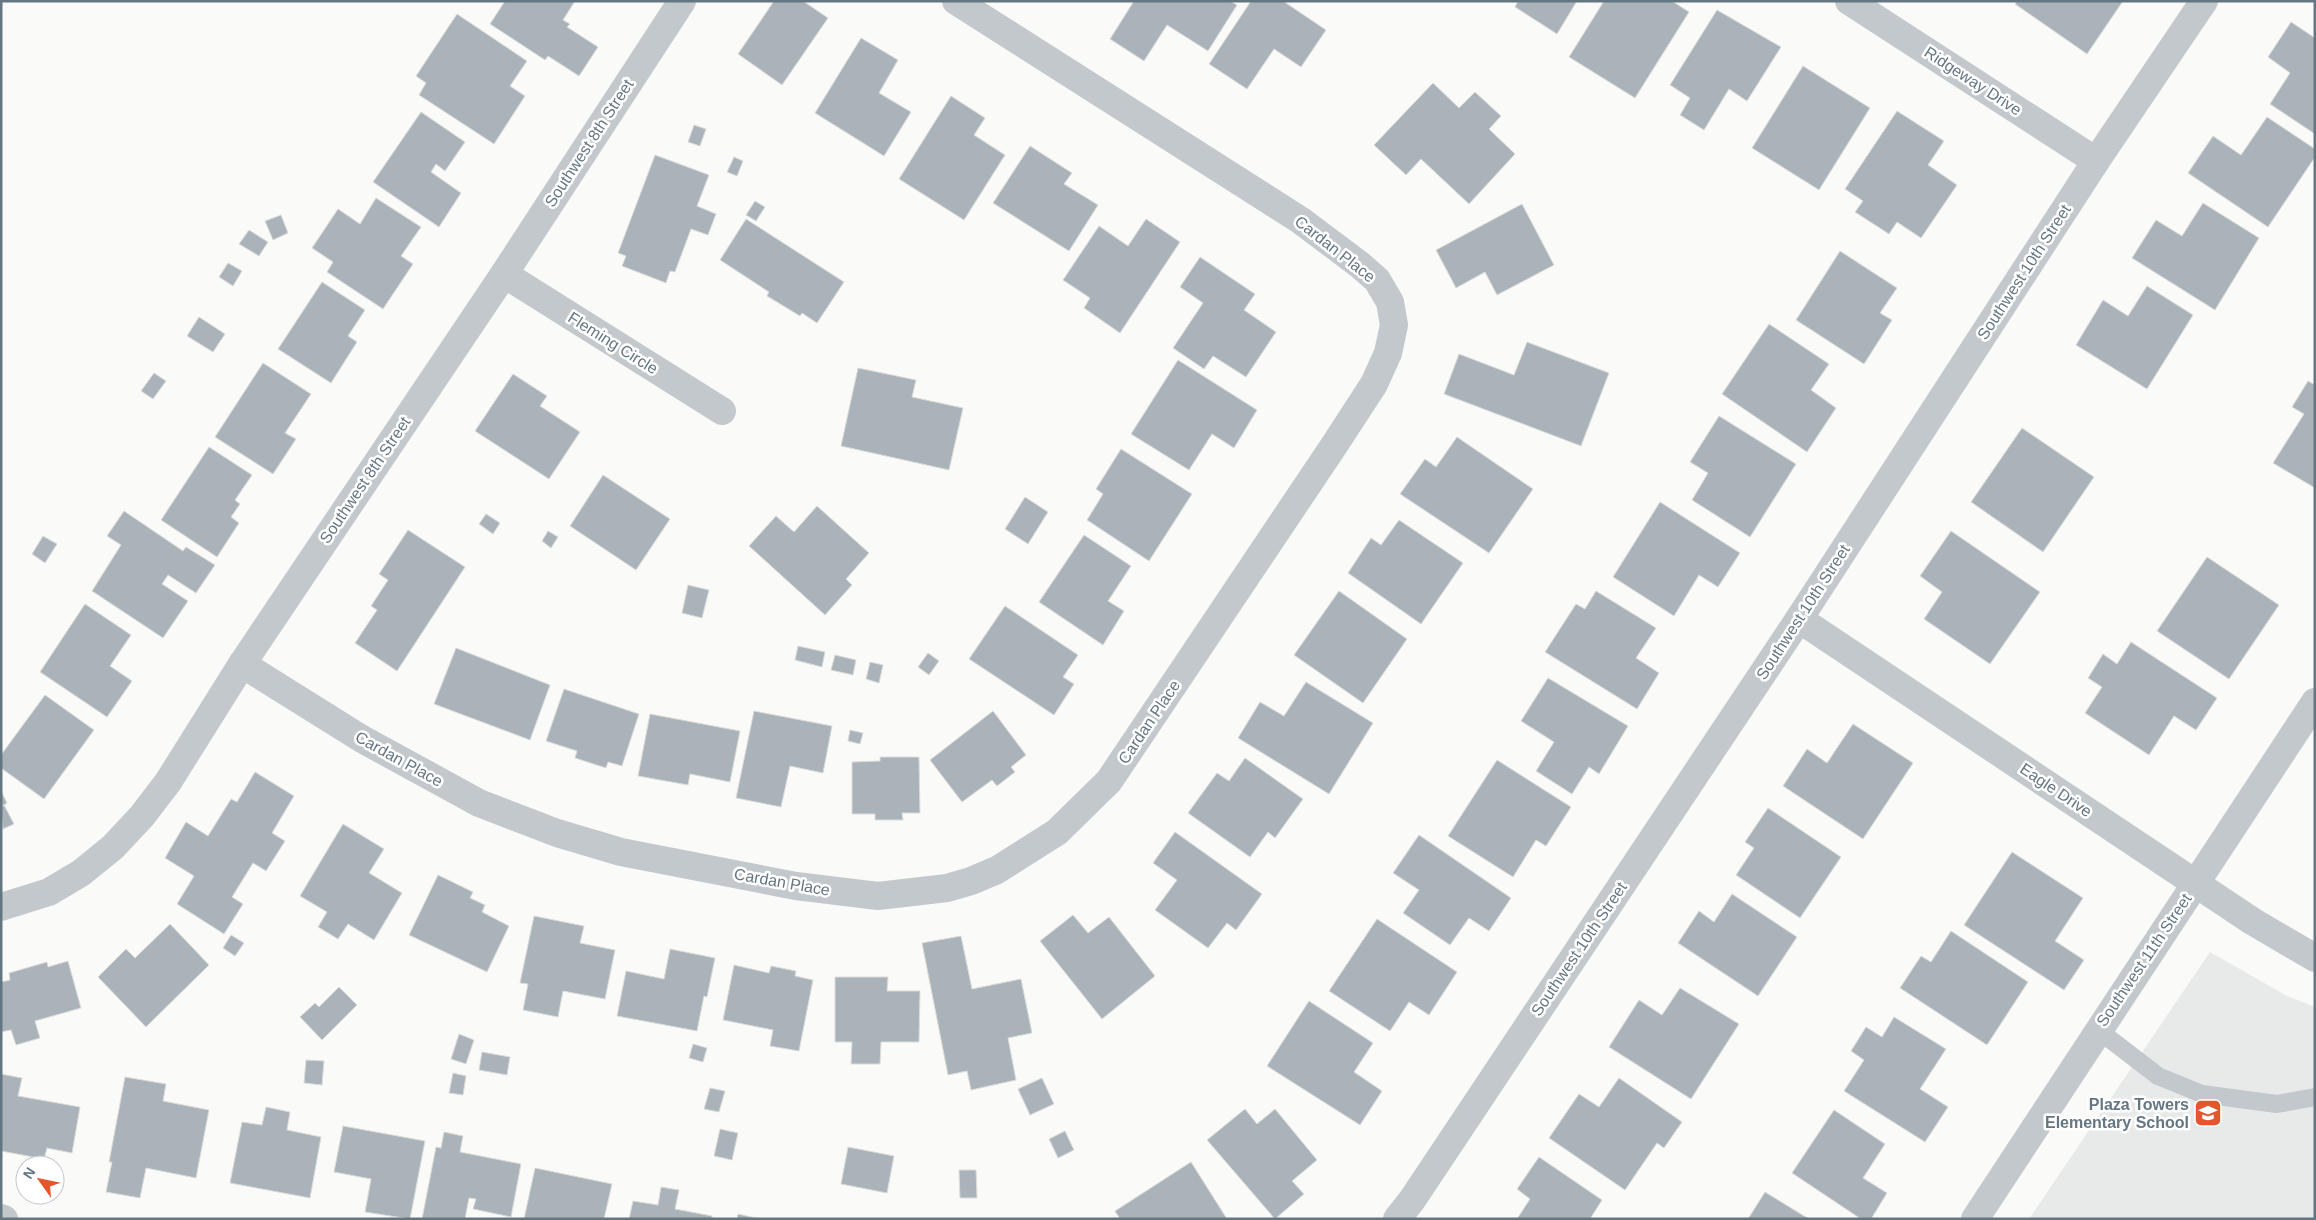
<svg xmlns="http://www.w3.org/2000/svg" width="2316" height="1220" font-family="Arial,sans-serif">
<rect width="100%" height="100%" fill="#fafaf8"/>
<polygon fill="#e8e9e9" points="2210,952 2287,996 2315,1007 2315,1219 2029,1219"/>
<g fill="#aab3b9" stroke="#dcdcda">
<polygon points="505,1 575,1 563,20 570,24 567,27 598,47 579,76 548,56 545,60 490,24"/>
<polygon points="774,1 803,1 828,18 782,85 738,54"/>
<polygon points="1134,1 1230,1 1237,5 1208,51 1167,25 1144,61 1110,39"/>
<polygon points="1251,1 1283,1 1326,30 1301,67 1274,49 1247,89 1209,64"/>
<polygon points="1518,1 1577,1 1557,34 1515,7"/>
<polygon points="1604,1 1672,1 1689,12 1635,98 1569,57"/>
<polygon points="2017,1 2123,1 2087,54 2015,4"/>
<polygon points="1717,10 1781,47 1747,101 1729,89 1704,130 1680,115 1690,98 1670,85"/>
<polygon points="457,14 527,61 510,86 525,96 494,144 419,95 426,83 416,76"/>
<polygon points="2291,22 2315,38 2315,134 2270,104 2290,73 2268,57"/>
<polygon points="861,38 898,60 879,93 911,112 884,156 815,113"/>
<polygon points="1803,66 1870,108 1819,190 1752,148"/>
<polygon points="1433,83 1459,108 1475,92 1501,116 1489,129 1515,154 1469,204 1421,159 1406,175 1374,145"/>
<polygon points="951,96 985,118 974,135 1005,155 964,220 899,179"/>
<polygon points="1897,111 1944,141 1928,165 1957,185 1921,238 1897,222 1889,234 1855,212 1863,201 1845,189"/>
<polygon points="421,112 465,142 445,171 436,164 431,172 461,193 439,227 373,182"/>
<polygon points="2267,117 2315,149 2315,157 2268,227 2188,173 2213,136 2241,155"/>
<polygon points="694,125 706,129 700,146 688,142"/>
<polygon points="1030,146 1072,173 1064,184 1098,205 1069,251 993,203"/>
<polygon points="655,155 709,175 697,206 716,214 708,235 691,229 675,272 670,271 666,283 622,266 626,256 618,253"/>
<polygon points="734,157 743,161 737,176 727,172"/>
<polygon points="376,198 421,227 401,256 413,264 383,309 327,272 333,262 312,248 338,209 360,224"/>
<polygon points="755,201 765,207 756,221 746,215"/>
<polygon points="2203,203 2259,238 2215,310 2132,258 2156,220 2182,236"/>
<polygon points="1522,204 1554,265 1497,295 1485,272 1456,288 1436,250"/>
<polygon points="281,215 288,233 273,240 265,221"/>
<polygon points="746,219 844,282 817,323 802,313 800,316 767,296 769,292 720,260"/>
<polygon points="1146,219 1180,242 1120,333 1084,308 1090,298 1063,280 1099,226 1128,246"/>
<polygon points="249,230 268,242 259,256 239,244"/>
<polygon points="1840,251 1897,288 1880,313 1892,320 1864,364 1796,320"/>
<polygon points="1200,257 1255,294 1244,310 1276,332 1246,377 1213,356 1204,369 1173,348 1203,303 1180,287"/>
<polygon points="228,263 242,271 233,286 219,277"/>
<polygon points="322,282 365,310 348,336 357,342 331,383 278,349"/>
<polygon points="2147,286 2193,315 2147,389 2076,345 2103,300 2128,316"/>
<polygon points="199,317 225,334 213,352 187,336"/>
<polygon points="1769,324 1829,364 1811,390 1836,408 1807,452 1722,394"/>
<polygon points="1527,342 1609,373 1581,446 1444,394 1459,354 1514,375"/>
<polygon points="1178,360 1257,410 1234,448 1212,434 1189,470 1131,434"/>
<polygon points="263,363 311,394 285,433 296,439 273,474 215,437"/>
<polygon points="858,368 916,380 912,397 963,408 949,470 841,446"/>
<polygon points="154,373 166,381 153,399 141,391"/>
<polygon points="513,374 547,396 540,406 580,432 549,479 475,431"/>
<polygon points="2308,381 2315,385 2315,488 2273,463 2304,414 2292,407"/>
<polygon points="1719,416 1796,464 1750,537 1692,500 1708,473 1690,462"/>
<polygon points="2022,428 2094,477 2043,552 1971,502"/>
<polygon points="1457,437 1533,489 1489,553 1400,494 1425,459 1436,467"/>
<polygon points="209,447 252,475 235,500 240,504 231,517 239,523 217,557 161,520"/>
<polygon points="1121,449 1192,494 1149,561 1087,520 1103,494 1096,489"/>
<polygon points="603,475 670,519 636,570 570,526"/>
<polygon points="1025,497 1048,512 1028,544 1005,529"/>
<polygon points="1660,502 1740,553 1718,587 1699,575 1674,616 1613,577"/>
<polygon points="817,506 869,553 846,579 852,585 825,615 749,546 776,516 794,532"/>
<polygon points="124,511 183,551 186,547 215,565 196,593 168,575 162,584 188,601 163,638 92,591 121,545 107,536"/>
<polygon points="486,514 500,523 493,534 479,524"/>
<polygon points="1399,520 1463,563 1421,624 1348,573 1371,538 1381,545"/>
<polygon points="408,530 465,567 397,671 355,643 377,610 371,606 388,580 379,574"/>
<polygon points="548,531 558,537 551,548 542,541"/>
<polygon points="1951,531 2040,592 1990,664 1924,619 1942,592 1920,576"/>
<polygon points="1084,535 1131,566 1108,601 1124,611 1103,645 1039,602"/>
<polygon points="43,536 57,544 45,563 32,554"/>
<polygon points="2207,557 2279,605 2229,679 2157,631"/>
<polygon points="688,585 709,590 702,618 682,613"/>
<polygon points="1339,591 1407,639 1363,703 1294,655"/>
<polygon points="1596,591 1656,628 1636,658 1659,673 1637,709 1545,652 1576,604 1585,609"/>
<polygon points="85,604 131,635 110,666 132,681 107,717 40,672"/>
<polygon points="1005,606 1078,655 1063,677 1074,684 1054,715 969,659"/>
<polygon points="2131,642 2217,698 2196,730 2174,716 2149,755 2085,713 2102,687 2088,678 2103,654 2117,664"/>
<polygon points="798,646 825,652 822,667 795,660"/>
<polygon points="456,648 550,685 530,740 434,704"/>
<polygon points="928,653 939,661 929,675 918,667"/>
<polygon points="835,655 856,660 853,675 831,670"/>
<polygon points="870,662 883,665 879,683 866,679"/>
<polygon points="1548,678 1628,726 1599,774 1589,767 1572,794 1536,771 1554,742 1521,721"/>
<polygon points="1306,682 1373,723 1329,794 1238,738 1260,702 1284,716"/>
<polygon points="564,689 639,714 622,766 608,762 606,768 575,758 577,751 546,741"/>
<polygon points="45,695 94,730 44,799 1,768 1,755"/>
<polygon points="754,711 832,726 823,773 790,766 781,807 736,798"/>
<polygon points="993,711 1026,755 1011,767 1015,772 997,786 992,780 962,802 930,760"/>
<polygon points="650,714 740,731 730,782 690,774 688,785 638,776"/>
<polygon points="1853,724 1913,763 1863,839 1783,786 1807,749 1827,763"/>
<polygon points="850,730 863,733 860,744 848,741"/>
<polygon points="880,757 919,757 920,813 902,813 903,820 875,820 875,814 852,814 852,762 880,761"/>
<polygon points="1245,758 1303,799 1275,838 1268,832 1250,857 1188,813 1217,773 1229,781"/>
<polygon points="1497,760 1571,807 1546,846 1536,840 1513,877 1448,836"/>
<polygon points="255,772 294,796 272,833 285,841 266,871 253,863 232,897 243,904 224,934 177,904 194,876 165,858 186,822 208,836 231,799 237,802"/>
<polygon points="1,791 7,803 1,807"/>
<polygon points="4,805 14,824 3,829 1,807"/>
<polygon points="1768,808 1841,857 1800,918 1736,875 1754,848 1745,842"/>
<polygon points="343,824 384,849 369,873 402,893 374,940 348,924 338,939 318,927 327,912 300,896"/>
<polygon points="1175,832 1262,894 1236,930 1227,923 1208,948 1155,910 1177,880 1153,863"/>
<polygon points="1419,835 1511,898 1489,931 1469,918 1450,945 1403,913 1419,890 1393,873"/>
<polygon points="2012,852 2083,898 2055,941 2084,960 2064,990 1964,925"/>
<polygon points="438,875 473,892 470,898 485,905 482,912 509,926 487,972 409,935"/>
<polygon points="1732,894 1797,937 1758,996 1678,943 1699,911 1714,922"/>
<polygon points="1073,915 1088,933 1109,917 1155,976 1102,1019 1040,941"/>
<polygon points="534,916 584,926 580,943 615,950 605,999 563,991 558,1017 523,1010 528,984 520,983"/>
<polygon points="1377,919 1457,972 1429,1015 1409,1002 1390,1031 1329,991"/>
<polygon points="170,924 209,965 146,1027 98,977 126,949 135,958"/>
<polygon points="1951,931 2028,982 1987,1045 1900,988 1921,956 1931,962"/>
<polygon points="231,935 244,943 235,956 223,948"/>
<polygon points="961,936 972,989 1021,979 1032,1033 1008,1038 1016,1080 971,1090 967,1071 948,1075 922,943"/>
<polygon points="670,949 715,958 707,997 704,996 697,1031 617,1016 626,971 664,979"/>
<polygon points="68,961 81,1008 35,1021 40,1038 16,1045 11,1030 1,1032 1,982 10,980 9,973 47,962 48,967"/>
<polygon points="734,965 769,973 771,966 796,971 795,976 813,980 799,1051 770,1046 773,1030 723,1020"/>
<polygon points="835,977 888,977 887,991 920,991 919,1042 881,1042 880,1064 851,1064 852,1042 835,1042"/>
<polygon points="339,987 357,1005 322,1040 300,1017 315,1003 319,1007"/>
<polygon points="1680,988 1739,1024 1691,1099 1609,1047 1639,1000 1662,1015"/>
<polygon points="1309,1001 1373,1043 1354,1072 1382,1091 1360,1125 1267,1066"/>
<polygon points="1894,1017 1946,1049 1920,1089 1948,1107 1925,1142 1844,1091 1864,1060 1851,1051 1866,1027 1882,1037"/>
<polygon points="459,1034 474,1040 466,1064 451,1059"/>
<polygon points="693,1044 707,1048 703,1062 689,1058"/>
<polygon points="482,1052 510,1057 507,1075 479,1070"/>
<polygon points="306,1060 324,1061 322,1085 304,1083"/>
<polygon points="453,1073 466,1076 463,1095 449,1093"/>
<polygon points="1,1074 22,1078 18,1096 80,1107 72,1153 47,1148 44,1159 1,1151"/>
<polygon points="125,1077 166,1084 163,1101 209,1110 196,1178 146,1168 140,1198 106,1192 112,1162 109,1162"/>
<polygon points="1042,1078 1054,1104 1030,1115 1018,1089"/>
<polygon points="1619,1078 1682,1122 1664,1148 1657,1143 1625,1190 1549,1138 1579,1094 1599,1107"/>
<polygon points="710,1088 725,1091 719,1112 704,1109"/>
<polygon points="266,1107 290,1112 287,1130 321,1137 310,1198 230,1183 242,1122 262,1125"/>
<polygon points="1245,1109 1257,1124 1275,1109 1317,1160 1292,1181 1304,1194 1275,1219 1207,1140"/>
<polygon points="1834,1110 1885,1144 1863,1178 1887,1193 1871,1219 1861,1219 1792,1173"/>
<polygon points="343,1126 425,1141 410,1219 365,1212 371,1179 334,1172"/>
<polygon points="720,1129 738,1133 732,1160 714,1156"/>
<polygon points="1065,1131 1074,1150 1058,1158 1049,1139"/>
<polygon points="444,1132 463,1136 460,1152 521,1164 511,1217 473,1209 476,1199 469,1198 465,1219 422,1219 436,1147 441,1148"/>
<polygon points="848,1147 894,1156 887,1193 841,1184"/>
<polygon points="1539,1157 1602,1200 1590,1219 1517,1219 1530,1199 1517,1189"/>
<polygon points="1191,1162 1227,1219 1120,1219 1115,1211"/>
<polygon points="535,1168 612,1184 604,1219 524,1219"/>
<polygon points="959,1170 976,1170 977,1198 960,1198"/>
<polygon points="661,1187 679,1190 675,1209 712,1216 712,1219 629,1219 633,1201 658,1205"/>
<polygon points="1765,1192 1809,1219 1748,1219"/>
<polygon points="738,1214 760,1219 737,1219"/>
</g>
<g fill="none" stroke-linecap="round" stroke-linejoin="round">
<polyline stroke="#c3c8cc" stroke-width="18" points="2098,1030 2158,1076 2202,1094 2277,1104 2315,1097"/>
<g stroke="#c3c8cc" stroke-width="28">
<polyline points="1849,1 2096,161"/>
<polyline points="504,274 722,411"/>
<polyline points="1799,619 2252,921 2315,958"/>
<polyline points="242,664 362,739 479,803 557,833 621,852 796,886 878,896 947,888 971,881 997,870 1057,832 1109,781 1335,444 1374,384 1388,353 1394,325 1390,302 1377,280 1360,265 1300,220 956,1"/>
<polyline points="1,907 49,892 81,873 113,847 142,816 168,782 242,664 504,274 682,1"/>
<polyline points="1,1218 4,1219"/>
<polyline points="1397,1219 1412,1200 1799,619 2096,161 2204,1"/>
<polyline points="1975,1219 2315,702"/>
</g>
</g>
<defs>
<g id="school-square" transform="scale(1.4375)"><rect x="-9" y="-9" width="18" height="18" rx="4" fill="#e4572e" stroke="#fff"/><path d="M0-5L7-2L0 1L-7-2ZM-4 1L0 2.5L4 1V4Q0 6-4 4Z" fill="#fff"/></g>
</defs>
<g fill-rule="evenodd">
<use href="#school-square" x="2208" y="1113"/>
</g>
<g text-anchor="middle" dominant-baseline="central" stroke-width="5" stroke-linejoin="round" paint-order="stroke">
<g font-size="16" fill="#657683" stroke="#fff">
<text transform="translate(1973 81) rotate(33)">Ridgeway Drive</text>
<text transform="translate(589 143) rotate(-57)">Southwest 8th Street</text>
<text transform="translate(1335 249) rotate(38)">Cardan Place</text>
<text transform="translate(2024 272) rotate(-57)">Southwest 10th Street</text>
<text transform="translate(613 343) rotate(32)">Fleming Circle</text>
<text transform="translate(365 480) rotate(-56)">Southwest 8th Street</text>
<text transform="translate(1803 612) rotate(-57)">Southwest 10th Street</text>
<text transform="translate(1149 722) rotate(-56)">Cardan Place</text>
<text transform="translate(399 759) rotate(29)">Cardan Place</text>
<text transform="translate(2056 790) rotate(34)">Eagle Drive</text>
<text transform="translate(782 882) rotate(10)">Cardan Place</text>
<text transform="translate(1579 949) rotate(-56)">Southwest 10th Street</text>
<text transform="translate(2144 960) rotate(-56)">Southwest 11th Street</text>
</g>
<g font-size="16" font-weight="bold" fill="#657683" stroke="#fff" text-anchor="end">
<text x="2189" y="1104">Plaza Towers<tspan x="2189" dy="18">Elementary School</tspan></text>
</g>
</g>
<rect width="2316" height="1220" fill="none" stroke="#657683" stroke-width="5"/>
<g transform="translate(40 1180) rotate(303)"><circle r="24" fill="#ffffff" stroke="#c1c8cd"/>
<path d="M0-4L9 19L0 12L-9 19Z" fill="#e4572e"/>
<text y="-8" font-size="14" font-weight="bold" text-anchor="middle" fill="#657683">N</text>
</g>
</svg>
